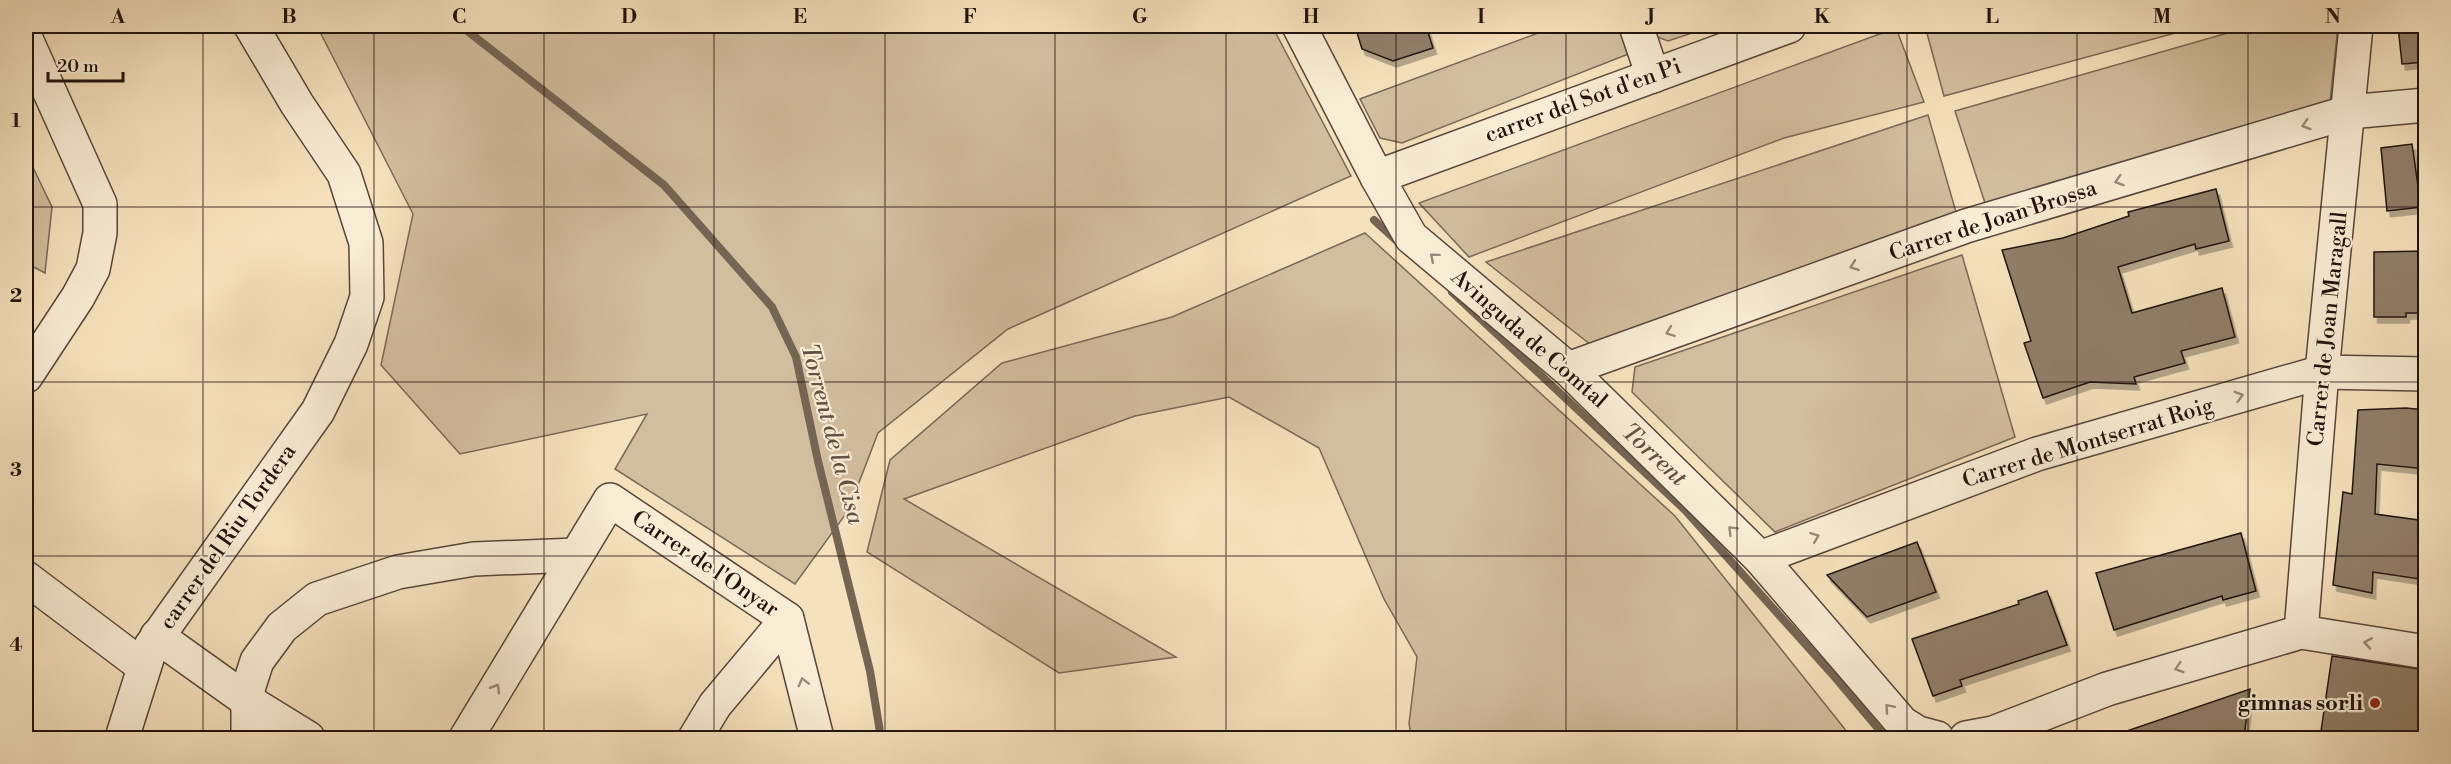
<svg xmlns="http://www.w3.org/2000/svg" width="2451" height="764" font-family="'Libre Bodoni',serif">
<defs>
<filter id="shadow"><feDropShadow dx="3.5" dy="6" stdDeviation="0" flood-color="#0004"/></filter>
</defs>
<rect width="100%" height="100%" fill="#f5e1bd"/>
<filter id="stains"><feTurbulence type="fractalNoise" baseFrequency=".00333" numOctaves="4"/><feColorMatrix values="0 0 0 0 .2 0 0 0 0 .09 0 0 0 0 .02 0 0 0 .5 -.17"/></filter>
<radialGradient id="worn" r=".72"><stop offset=".6" stop-color="#630" stop-opacity="0"/><stop offset="1" stop-color="#630" stop-opacity=".3"/></radialGradient>
<g fill="#d1be9f" stroke="#7a6856" stroke-width="1.5">
<polygon points="317,26 1272,26 1351,176 1008,329 878,433 848,511 795,584 615,469 647,414 460,454 381,365 413,214"/>
<polygon points="1557,26 1627,26 1636,51 1402,143 1380,138 1360,99"/>
<polygon points="1646,26 1713,26 1668,41 1649,34"/>
<polygon points="1925,26 2201,26 1944,96"/>
<polygon points="2252,26 2338,26 2330,102 1986,206 1955,111"/>
<polygon points="1896,28 1924,102 1784,138 1469,257 1419,203"/>
<polygon points="1928,115 1958,219 1591,345 1486,262"/>
<polygon points="26,153 52,207 45,273 26,263"/>
<polygon points="1365,233 1675,516 1852,738 1412,738 1409,724 1417,657 1384,599 1319,448 1229,397 1135,416 904,499 1176,657 1059,673 867,552 890,460 1002,363 1172,317"/>
<polygon points="1962,255 2015,437 1775,532 1632,392 1635,367"/>
</g>
<g fill="none" stroke-linecap="round" stroke-linejoin="round">
<g stroke="#756553" stroke-width="8">
<polyline points="461,26 664,185 772,307 796,357 818,461 870,671 881,738"/>
<polyline points="1374,220 1397,241"/>
<polyline points="1452,292 1685,510 1833,675 1886,738"/>
</g>
</g>
<g fill="#907e69" stroke="#22130d" stroke-width="1.5" filter="url(#shadow)">
<polygon points="1355,26 1426,26 1433,48 1393,61 1362,49"/>
<polygon points="2398,26 2426,26 2426,62 2402,64"/>
<polygon points="2412,144 2421,207 2387,211 2381,148"/>
<polygon points="2216,189 2229,241 2196,249 2195,244 2118,267 2132,313 2222,288 2235,337 2181,351 2185,363 2134,377 2136,384 2090,382 2043,398 2024,343 2031,341 2002,250 2063,238 2129,216 2128,212"/>
<polygon points="2426,251 2426,313 2406,313 2406,317 2374,317 2374,252"/>
<polygon points="2406,408 2426,410 2426,469 2377,464 2375,514 2426,521 2426,580 2373,572 2372,593 2333,585 2343,492 2352,494 2358,410"/>
<polygon points="2241,533 2256,591 2223,600 2222,596 2114,630 2096,573"/>
<polygon points="1917,542 1936,592 1867,617 1827,575"/>
<polygon points="2047,591 2067,645 1960,680 1962,686 1933,696 1912,639 2019,604 2018,601"/>
<polygon points="2332,656 2426,670 2426,738 2320,738"/>
<polygon points="2250,689 2244,738 2115,738 2115,735"/>
</g>
<g fill="none" stroke-linecap="round" stroke-linejoin="round">
<g stroke="#574639" stroke-width="36">
<g id="minor">
<polyline points="1299,26 1377,177 1411,237 1568,369 1760,558 1902,723 1918,733 1937,738"/>
<polyline points="1636,26 1653,76"/>
<polyline points="26,39 100,204 100,233 93,269 78,297 26,376"/>
<polyline points="1377,177 1789,26"/>
<polyline points="1568,369 1966,226 2349,112 2426,105"/>
<polyline points="1760,558 2037,454 2322,372 2426,374"/>
<polyline points="26,578 144,667"/>
<polyline points="2301,632 2322,372 2356,26"/>
<polyline points="157,636 248,701 308,738"/>
<polyline points="122,738 151,646 318,411 351,344 367,297 366,243 344,174 297,104 251,26"/>
<polyline points="248,738 248,689 257,661 282,627 317,599 398,572 474,559 576,555"/>
<polyline points="466,738 610,500 787,619 817,738"/>
<polyline points="695,738 715,705 787,619"/>
<polyline points="1966,738 1993,733 2107,689 2301,632 2426,652"/>
</g>
</g>
<use href="#minor" stroke="#f8ecd4" stroke-width="33"/>
</g>
<defs><path id="oneway-chevron" d="M-2-3.5L2.5 0L-2 3.5" fill="none" stroke-width="1.6" stroke-linecap="round" stroke-linejoin="round" transform="scale(1.5)"/></defs>
<g stroke="#988a7a">
<use href="#oneway-chevron" transform="translate(2306 125) rotate(163)"/>
<use href="#oneway-chevron" transform="translate(2119 181) rotate(163)"/>
<use href="#oneway-chevron" transform="translate(1434 257) rotate(-140)"/>
<use href="#oneway-chevron" transform="translate(1854 266) rotate(160)"/>
<use href="#oneway-chevron" transform="translate(1670 332) rotate(160)"/>
<use href="#oneway-chevron" transform="translate(2239 396) rotate(-16)"/>
<use href="#oneway-chevron" transform="translate(1732 530) rotate(-135)"/>
<use href="#oneway-chevron" transform="translate(1815 537) rotate(-21)"/>
<use href="#oneway-chevron" transform="translate(2368 643) rotate(-171)"/>
<use href="#oneway-chevron" transform="translate(2179 668) rotate(163)"/>
<use href="#oneway-chevron" transform="translate(803 682) rotate(-104)"/>
<use href="#oneway-chevron" transform="translate(496 688) rotate(-59)"/>
<use href="#oneway-chevron" transform="translate(1889 708) rotate(-131)"/>
</g>
<path fill="none" stroke="#22130d" stroke-width="1.5" stroke-opacity="0.55" d="M203 26V738M374 26V738M544 26V738M714 26V738M885 26V738M1055 26V738M1226 26V738M1396 26V738M1566 26V738M1737 26V738M1907 26V738M2077 26V738M2248 26V738M26 207H2426M26 382H2426M26 556H2426"/>
<circle fill="#8f2418" stroke="#f8ecd4" stroke-width="2" cx="2375" cy="703" r="6"/>
<g text-anchor="middle" dominant-baseline="central" stroke-width="4.5" stroke-linejoin="round" paint-order="stroke">
<g font-size="22" fill="#22130d" stroke="#f8ecd4">
<text transform="translate(1583 101) rotate(-20)">carrer del Sot d'en Pi</text>
<text transform="translate(1993 221) rotate(-18)">Carrer de Joan Brossa</text>
<text transform="translate(2328 329) rotate(-84)">Carrer de Joan Maragall</text>
<text transform="translate(1529 339) rotate(41)">Avinguda de Comtal</text>
<text transform="translate(2088 443) rotate(-17)">Carrer de Montserrat Roig</text>
<text transform="translate(228 537) rotate(-55)">carrer del Riu Tordera</text>
<text transform="translate(705 564) rotate(34)">Carrer de l'Onyar</text>
</g>
<g font-size="22" font-weight="bold" fill="#22130d" stroke="#f8ecd4" text-anchor="end">
<text x="2363" y="703">gimnas sorli</text>
</g>
<g font-size="24" font-style="italic" fill="#615041" stroke="#f8ecd4">
<text transform="translate(832 434) rotate(75)">Torrent de la Cisa</text>
<text transform="translate(1654 455) rotate(43)">Torrent</text>
</g>
</g>
<rect width="2451" height="764" fill="none" stroke="#f5e1bd" stroke-width="66"/>
<path d="M48 72v9h75v-9" fill="none" stroke="#22130d" stroke-width="3"/>
<text x="57" y="72" font-size="18" fill="#22130d" stroke="#f8ecd4" stroke-width="4.5" paint-order="stroke">20 m</text>
<rect x="33" y="33" width="2385" height="698" fill="none" stroke="#22130d" stroke-width="2"/>
<g font-size="20" text-anchor="middle" font-weight="bold" fill="#22130d">
<text x="118" y="23">A</text>
<text x="289" y="23">B</text>
<text x="459" y="23">C</text>
<text x="629" y="23">D</text>
<text x="800" y="23">E</text>
<text x="970" y="23">F</text>
<text x="1140" y="23">G</text>
<text x="1311" y="23">H</text>
<text x="1481" y="23">I</text>
<text x="1651" y="23">J</text>
<text x="1822" y="23">K</text>
<text x="1992" y="23">L</text>
<text x="2162" y="23">M</text>
<text x="2333" y="23">N</text>
<text x="16" y="127">1</text>
<text x="16" y="302">2</text>
<text x="16" y="476">3</text>
<text x="16" y="651">4</text>
</g>
<rect width="100%" height="100%" filter="url(#stains)"/>
<rect width="100%" height="100%" fill="url(#worn)"/>
</svg>
